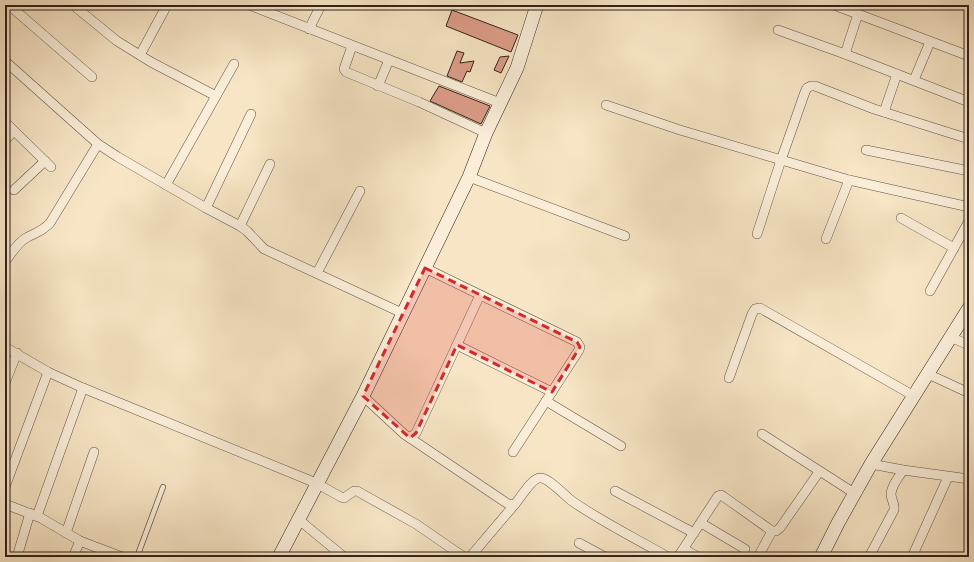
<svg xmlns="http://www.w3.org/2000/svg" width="974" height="562" font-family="'EB Garamond',serif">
<rect width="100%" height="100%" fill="#f7e5c5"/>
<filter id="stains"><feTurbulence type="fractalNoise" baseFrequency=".005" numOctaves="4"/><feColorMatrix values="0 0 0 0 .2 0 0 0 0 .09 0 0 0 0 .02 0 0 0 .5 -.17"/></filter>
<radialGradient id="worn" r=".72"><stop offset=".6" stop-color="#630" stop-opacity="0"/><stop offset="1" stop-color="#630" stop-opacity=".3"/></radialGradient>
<g fill="#dc9c88" stroke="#31221a">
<polygon points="452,10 518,35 511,52 446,26"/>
<polygon points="457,51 464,53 460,63 474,61 470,72 467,71 462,82 447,76"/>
<polygon points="509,56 501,73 494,70 500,57"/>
<polygon points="439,86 490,106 481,124 430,101"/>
</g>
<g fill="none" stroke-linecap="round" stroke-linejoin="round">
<g stroke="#625345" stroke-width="6">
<polyline id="lane" points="137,557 163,487"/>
</g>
<g stroke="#625345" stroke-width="10">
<g id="street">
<polyline points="9,5 92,77"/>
<polyline points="73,5 117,41 151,62 216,96"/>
<polyline points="249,5 500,103"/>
<polyline points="834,5 969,56"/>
<polyline points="963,5 969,7"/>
<polyline points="309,29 321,5"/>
<polyline points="778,30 845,54 969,102"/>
<polyline points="352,46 344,69 346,72 419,102 486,133"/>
<polyline points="845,54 858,14"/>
<polyline points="140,55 167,5"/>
<polyline points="5,61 98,144 118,157 206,208 240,226 247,231 264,249 402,313"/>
<polyline points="914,80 930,42"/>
<polyline points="378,86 389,60"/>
<polyline points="606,105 680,130 849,180 969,207"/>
<polyline points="884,112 897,74"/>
<polyline points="5,122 51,167"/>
<polyline points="5,140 14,131"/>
<polyline points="866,150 969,171"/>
<polyline points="469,177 625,236"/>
<polyline points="166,185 234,64"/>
<polyline points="14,190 45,161"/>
<polyline points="206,208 251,114"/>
<polyline points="901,218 954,248"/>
<polyline points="240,226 270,164"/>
<polyline points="757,234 781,160 805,92 807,88 811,86 815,86 874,109 969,139"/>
<polyline points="826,239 849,180"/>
<path d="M5 262C11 254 17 243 26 238 35 233 43 231 50 223L98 144"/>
<polyline points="425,268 577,342 580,347 579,350 513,452"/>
<polyline points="317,273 360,191"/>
<polyline points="930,291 969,221"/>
<polyline points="950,337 969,345"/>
<polyline points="457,345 552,392"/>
<polyline points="5,347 48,372 83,388 316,483 341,497 344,498 354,491 357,491 416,524 464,557"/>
<polyline points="928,374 969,393"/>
<polyline points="729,378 752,314 755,309 760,308 914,396"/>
<polyline points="5,383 17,353"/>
<path d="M363 396 404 434 505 502 510 505 515 504C521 497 532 478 540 478 548 477 565 496 572 501 602 522 637 539 668 557"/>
<polyline points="546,401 621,446"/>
<polyline points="762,434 854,493"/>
<polyline points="410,438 416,433 480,295"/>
<polyline points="871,464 903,470 969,479"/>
<polyline points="5,487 48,372"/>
<polyline points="615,491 694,533"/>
<polyline points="5,504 41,518 80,541 122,557"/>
<polyline points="37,516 83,388"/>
<polyline points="298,519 344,557"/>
<polyline points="701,523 745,549"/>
<polyline points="66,533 94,452"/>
<polyline points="579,543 605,557"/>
<polyline points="684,549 698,557"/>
<polyline points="17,557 30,513"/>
<polyline points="73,557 80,541"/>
<polyline points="470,557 515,504"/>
<polyline points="678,557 718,496 721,495 724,497 772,531 776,531 780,528 819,472"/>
<polyline points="758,557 772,531"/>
<path d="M869 557 894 510C895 503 891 500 891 494 891 486 899 477 903 470"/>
<polyline points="912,557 948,477"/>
</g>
</g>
<g stroke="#31221a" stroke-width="14">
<g id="secondary">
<polyline points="279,557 363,396 469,177 486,133 517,68 537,5"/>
<polyline points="821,557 838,523 871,464 969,308"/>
</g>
</g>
<use href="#lane" stroke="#faeed9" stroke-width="4.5"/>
<use href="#street" stroke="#faeed9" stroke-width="9"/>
<use href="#secondary" stroke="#faeed9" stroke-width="13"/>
</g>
<path fill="#d62828" fill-opacity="0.2" stroke="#d62828" stroke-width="3" stroke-dasharray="8 5" stroke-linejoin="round" d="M425 268 577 342 580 347 552 392 457 345 416 433 410 438 363 396Z"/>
<rect width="974" height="562" fill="none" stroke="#f7e5c5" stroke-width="20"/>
<rect x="6" y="6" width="962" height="550" fill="none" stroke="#31221a" stroke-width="2"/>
<rect x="10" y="10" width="954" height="542" fill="none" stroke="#31221a"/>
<rect width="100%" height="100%" filter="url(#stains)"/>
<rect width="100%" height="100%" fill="url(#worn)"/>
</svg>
